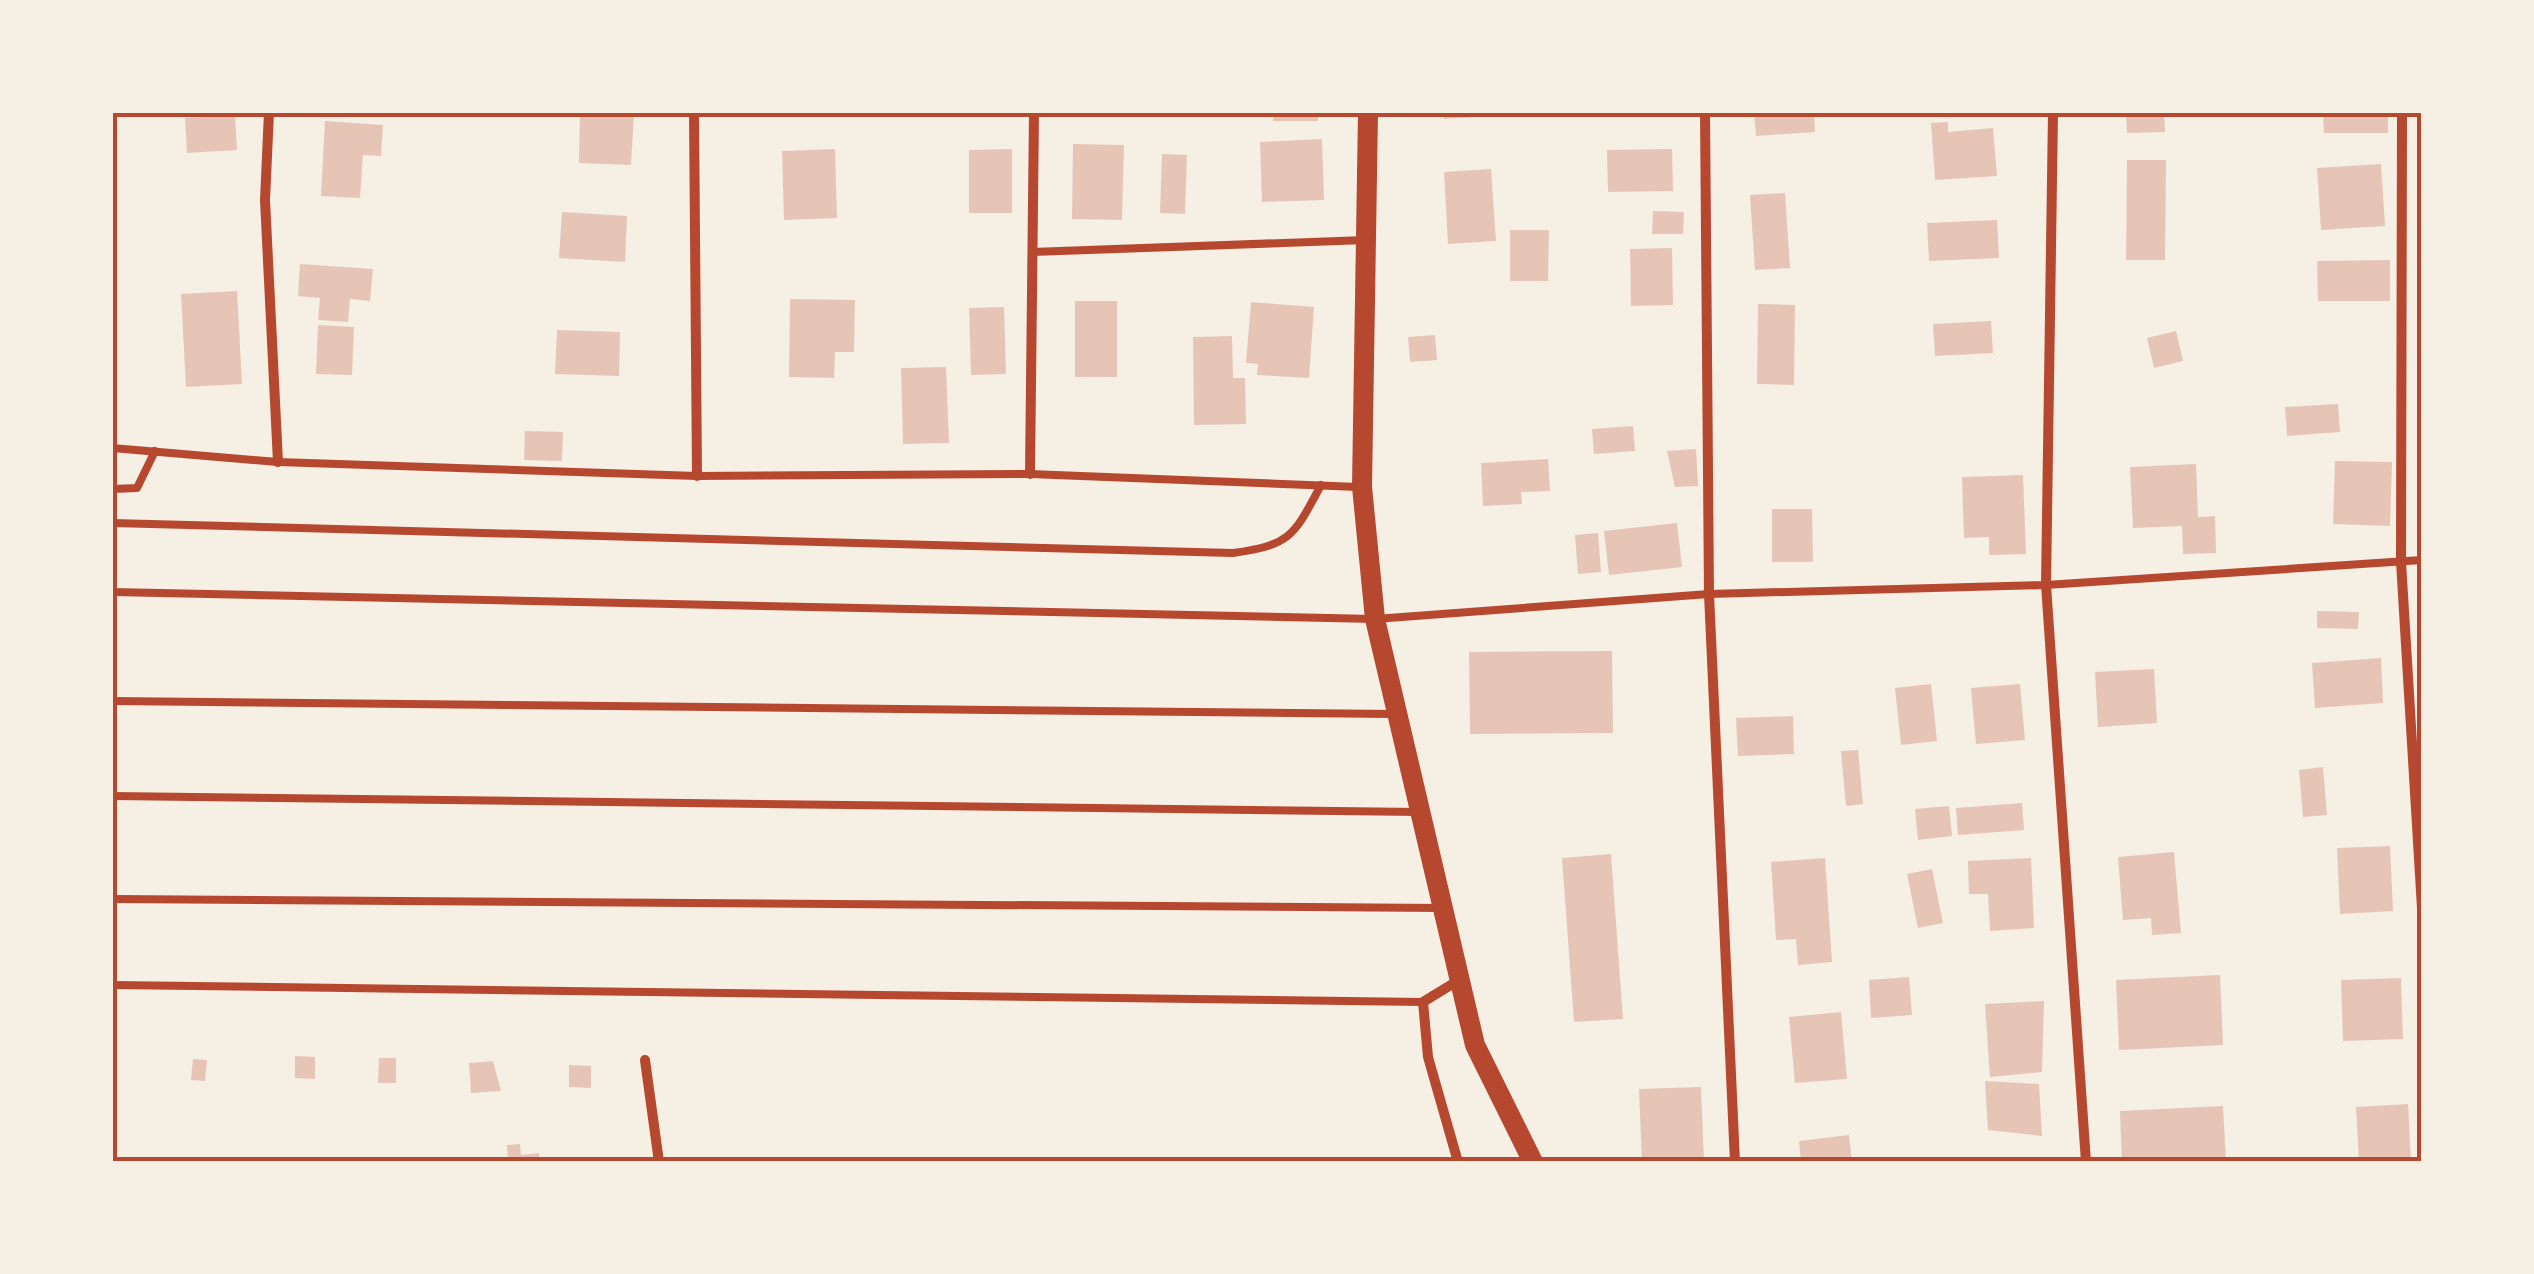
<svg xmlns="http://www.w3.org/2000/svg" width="2534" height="1274" font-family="'PT Serif',serif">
<rect width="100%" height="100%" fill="#f6efe4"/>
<g fill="#e6c5b7">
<polygon points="580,112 634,113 631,165 579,163"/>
<rect x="1273" y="112" width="45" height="9"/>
<polygon points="1443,112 1487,112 1487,116 1444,119"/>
<polygon points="1754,112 1814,112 1815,132 1756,136"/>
<polygon points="2126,112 2164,112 2165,132 2127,133"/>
<polygon points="2323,112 2388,112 2388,133 2324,133"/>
<polygon points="235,115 237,150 187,153 185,118"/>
<polygon points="325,121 383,125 381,156 363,155 360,198 321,196"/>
<polygon points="1948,122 1948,132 1993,128 1997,176 1935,180 1931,123"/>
<polygon points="1322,139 1324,200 1262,202 1260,142"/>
<polygon points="1073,144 1124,145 1122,220 1072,219"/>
<polygon points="835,149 837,218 784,220 782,151"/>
<polygon points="1012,149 1012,213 969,213 969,150"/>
<polygon points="1672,149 1673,191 1608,192 1607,150"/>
<polygon points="1162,154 1187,155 1185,214 1160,213"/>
<polygon points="2127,160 2166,160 2165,260 2126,260"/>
<polygon points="2381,164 2385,226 2321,230 2317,168"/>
<polygon points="1491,169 1496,241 1448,244 1444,172"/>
<polygon points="1785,193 1790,268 1755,270 1750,195"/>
<polygon points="1653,211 1684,212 1683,234 1652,234"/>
<polygon points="562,212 627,216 625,262 559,258"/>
<polygon points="1997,220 1999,258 1929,261 1927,223"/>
<polygon points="1510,230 1549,230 1548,281 1510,281"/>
<polygon points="1672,248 1673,305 1631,306 1630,249"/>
<polygon points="2390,260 2390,301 2318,301 2317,261"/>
<polygon points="300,264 373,269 370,301 350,299 348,322 318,320 320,298 298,296"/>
<polygon points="237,291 242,384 186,387 181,294"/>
<polygon points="790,299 855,300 854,352 835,352 834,378 789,377"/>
<rect x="1075" y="301" width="42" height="76"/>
<polygon points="1251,302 1314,307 1309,378 1257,375 1258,364 1246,363"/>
<polygon points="1758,304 1795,305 1794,385 1757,384"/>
<polygon points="1004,307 1006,374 971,375 969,308"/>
<polygon points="1991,321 1993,353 1935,356 1933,324"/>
<polygon points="318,325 354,327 352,375 316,374"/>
<polygon points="557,330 620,332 619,376 555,374"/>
<polygon points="2176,331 2183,361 2154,368 2147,338"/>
<polygon points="1435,335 1437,360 1410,362 1408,337"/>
<polygon points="1232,336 1233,378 1245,378 1246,424 1194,425 1193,337"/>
<polygon points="946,367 949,443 903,444 901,368"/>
<polygon points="2338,404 2340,432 2287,436 2285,407"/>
<polygon points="1633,426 1635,451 1594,454 1592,429"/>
<polygon points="525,431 563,432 562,461 524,460"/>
<polygon points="1696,449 1698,486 1675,487 1667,451"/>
<polygon points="1548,459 1550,491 1521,492 1522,504 1483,506 1481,463"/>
<polygon points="2335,461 2392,462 2390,526 2333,524"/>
<polygon points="2196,464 2198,517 2215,516 2216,553 2183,554 2182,526 2133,528 2130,467"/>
<polygon points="2023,475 2026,554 1989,555 1989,537 1964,538 1962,477"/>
<polygon points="1772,509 1812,509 1813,562 1772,562"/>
<polygon points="1677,523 1682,567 1609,575 1604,531"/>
<polygon points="1598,533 1601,572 1578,574 1575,535"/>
<polygon points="2317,611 2359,612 2358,629 2317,628"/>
<polygon points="1612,651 1613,733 1470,734 1469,652"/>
<polygon points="2381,658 2383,703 2315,708 2312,663"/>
<polygon points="2154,669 2157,723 2098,727 2095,672"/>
<polygon points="1931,684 1937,741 1901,745 1895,688"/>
<polygon points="2020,684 2025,740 1976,744 1971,688"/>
<polygon points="1793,716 1794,754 1738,756 1736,718"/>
<polygon points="1858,750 1863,804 1846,806 1841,751"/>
<polygon points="2323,767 2327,815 2303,817 2299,770"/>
<polygon points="2022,803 2024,830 1958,835 1956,808"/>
<polygon points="1949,806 1952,836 1918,840 1915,809"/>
<polygon points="2390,846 2393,911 2340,914 2337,848"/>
<polygon points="2174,852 2181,933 2152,935 2151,918 2123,920 2118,857"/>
<polygon points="1611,854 1623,1019 1574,1022 1562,858"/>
<polygon points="1825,858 1832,962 1798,965 1796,939 1776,940 1771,862"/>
<polygon points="2031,858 2034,928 1990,931 1988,894 1969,894 1968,861"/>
<polygon points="1932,869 1943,923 1918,928 1907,874"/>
<polygon points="2220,975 2223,1045 2119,1050 2116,980"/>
<polygon points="1909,977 1912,1015 1871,1018 1869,980"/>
<polygon points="2401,978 2403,1039 2343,1041 2341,980"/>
<polygon points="2044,1001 2042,1072 1990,1077 1985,1004"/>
<polygon points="1841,1012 1847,1079 1795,1083 1789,1017"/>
<polygon points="295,1056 315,1057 315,1079 295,1078"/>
<polygon points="379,1058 396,1058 396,1083 378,1083"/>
<polygon points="193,1059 207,1060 205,1081 191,1080"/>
<polygon points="493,1061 501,1091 471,1093 469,1063"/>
<polygon points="569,1065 591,1066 591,1088 569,1087"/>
<polygon points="1985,1081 2039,1084 2042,1136 1988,1130"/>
<polygon points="1701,1087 1704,1162 1642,1162 1639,1089"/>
<polygon points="2408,1104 2411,1162 2359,1162 2356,1107"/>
<polygon points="2223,1106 2226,1162 2122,1162 2120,1111"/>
<polygon points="1849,1135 1852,1162 1801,1162 1799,1141"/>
<polygon points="520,1144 521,1155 539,1153 540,1162 508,1162 507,1145"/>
</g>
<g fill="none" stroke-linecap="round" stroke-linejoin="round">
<g stroke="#b5482f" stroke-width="8">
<polyline points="1032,252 1366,240"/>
<polyline points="112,448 278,462 697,476 1030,474 1358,487"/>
<polyline points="112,489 137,488 155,451"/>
<path d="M112 523 1233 553C1292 545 1294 535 1321 485"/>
<polyline points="112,592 1375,619 1709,594 2046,585 2422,560"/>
<polyline points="112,701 1393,714"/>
<polyline points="112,796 1420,812"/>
<polyline points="112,899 1442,908"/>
<polyline points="112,985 1423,1002"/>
</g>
<g stroke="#b5482f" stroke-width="10">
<polyline points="269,112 265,200 278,462"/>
<polyline points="694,112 697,476"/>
<polyline points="1705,112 1709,594 1735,1162"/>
<polyline points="2053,112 2046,585 2086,1162"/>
<polyline points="2402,112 2401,562 2422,908"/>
<polyline points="1030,474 1034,112"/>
<polyline points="645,1060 659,1162"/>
<polyline points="1458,1162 1428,1057 1423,1002 1459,980"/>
</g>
<polyline stroke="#b5482f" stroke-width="20" points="1368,112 1362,487 1375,619 1475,1045 1533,1162"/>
</g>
<rect width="2534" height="1274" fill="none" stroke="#f6efe4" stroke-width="230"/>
<rect x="115" y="115" width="2304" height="1044" fill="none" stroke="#b5482f" stroke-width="4"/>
</svg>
